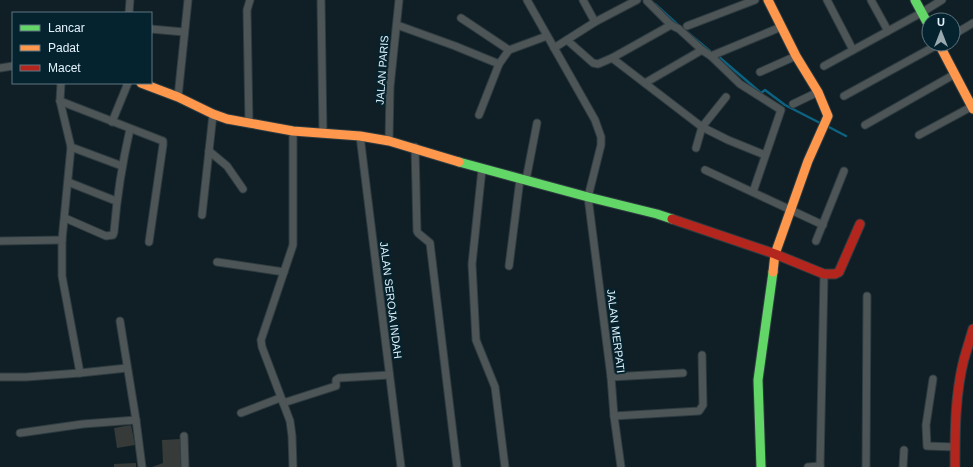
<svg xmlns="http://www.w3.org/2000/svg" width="973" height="467" font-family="Arial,sans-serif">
<rect width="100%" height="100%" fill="#0f1f25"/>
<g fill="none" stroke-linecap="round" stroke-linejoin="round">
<g stroke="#0c6280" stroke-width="2.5">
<polyline points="655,4 678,25"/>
<polyline points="687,32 710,51"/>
<polyline points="719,57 761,93 765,90 785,105 822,124"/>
<polyline points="827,126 846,136"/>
</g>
</g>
<g fill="#363a39">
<polygon points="131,425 135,445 117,448 114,428"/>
<polygon points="181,439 182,467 152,467 163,463 162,440"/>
<polygon points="136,463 136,467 114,467 114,464"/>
</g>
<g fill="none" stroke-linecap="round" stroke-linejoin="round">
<g stroke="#2e3c41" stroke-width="9">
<g id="street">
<polyline points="321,0 323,133"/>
<polyline points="527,0 595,120 601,137 601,145 588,197 611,377 614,416 621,467"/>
<polyline points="583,0 595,22"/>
<polyline points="827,0 853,50"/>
<polyline points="871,0 888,31"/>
<polyline points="647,1 671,25 679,29 702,50 711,56 740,84 781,110 753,192"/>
<polyline points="129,13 130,0"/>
<polyline points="461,18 509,50"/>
<polyline points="397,25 455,46 499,64"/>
<polyline points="687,26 755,0"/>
<polyline points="151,29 184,32"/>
<polyline points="953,35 973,23"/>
<polyline points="567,40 593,63 598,64 612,58 702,127 728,140 765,155"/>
<polyline points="554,48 595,22 637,0"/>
<polyline points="711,56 781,27"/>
<polyline points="612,58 671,25"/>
<polyline points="824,66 921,13 942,0"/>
<polyline points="0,68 13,66"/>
<polyline points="760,72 796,56"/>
<polyline points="61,83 60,101 71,147 62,240 62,276 80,373 127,368"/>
<polyline points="645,83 702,50"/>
<polyline points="844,96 939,44"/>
<polyline points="178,97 188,0"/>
<polyline points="60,101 163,141 163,145 149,242"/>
<polyline points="793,104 818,92"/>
<polyline points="479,115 499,64 509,50 547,36"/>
<polyline points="112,122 128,83"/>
<polyline points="249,124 247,10 250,0"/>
<polyline points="865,125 955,74"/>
<polyline points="919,135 971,107"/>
<polyline points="360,136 401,467"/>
<polyline points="389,141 390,87 399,0"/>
<polyline points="71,147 122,166"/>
<polyline points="415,147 417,231 418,233 430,243 457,467"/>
<polyline points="696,148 702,127 726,97"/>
<polyline points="209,151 227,166 243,189"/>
<polyline points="482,169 472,264 476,340 495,387 505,467"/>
<polyline points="705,170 823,225"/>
<polyline points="526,180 537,123"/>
<polyline points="68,182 116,201"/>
<polyline points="202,215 213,114"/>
<path d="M65 218 106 236 113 235 114 232C117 196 122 164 130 129"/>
<polyline points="0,241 62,240"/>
<polyline points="816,241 844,171"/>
<polyline points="217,262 284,272"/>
<polyline points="509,266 520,179"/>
<polyline points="120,321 136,420 142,467"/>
<polyline points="0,377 26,377 80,373"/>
<polyline points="611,377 683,373"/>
<polyline points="933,379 926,425 927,446 955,447"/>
<polyline points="283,403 336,386 336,380 339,378 389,375"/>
<polyline points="241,413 280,398"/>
<polyline points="614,416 699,411 703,405 702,355"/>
<polyline points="20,433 83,424 136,420"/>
<polyline points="184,436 185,467"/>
<polyline points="293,467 292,436 290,421 262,347 261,340 293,245 293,131"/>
<polyline points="808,467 820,466"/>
<polyline points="820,467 824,274"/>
<polyline points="866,467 867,296"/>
<polyline points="903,467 904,450"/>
</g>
</g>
<g stroke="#2e3c41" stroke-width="11">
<g id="fast">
<polyline points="915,0 929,26"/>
<polyline points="459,162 588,197 657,214 672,219"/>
<polyline points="761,467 758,380 773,272"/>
</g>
</g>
<g stroke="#2e3c41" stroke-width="11">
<g id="slow">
<polyline points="768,0 796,56 818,92 828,116 808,161 775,254 773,272"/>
<polyline points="939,44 973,109"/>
<polyline points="141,83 178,97 213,114 227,119 293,131 360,136 389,141 459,162"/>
</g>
</g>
<g stroke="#2e3c41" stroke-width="11">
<g id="jam">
<polyline points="672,219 775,254 824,274 835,274 839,272 860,224"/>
<path d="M955 467C955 431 955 394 964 359 967 349 970 339 973 329"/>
</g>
</g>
<use href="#street" stroke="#4e5557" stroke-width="7"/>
<use href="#fast" stroke="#63d668" stroke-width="9"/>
<use href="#slow" stroke="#ff974d" stroke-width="9"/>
<use href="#jam" stroke="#b3261e" stroke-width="9"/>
</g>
<g text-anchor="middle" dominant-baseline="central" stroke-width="4" stroke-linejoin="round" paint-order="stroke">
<g font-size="11" fill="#e3f3fb" stroke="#05232f">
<text transform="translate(382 70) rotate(-86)">JALAN PARIS</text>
<text transform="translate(391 300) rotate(83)">JALAN SEROJA INDAH</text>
<text transform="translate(616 331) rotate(83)">JALAN MERPATI</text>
</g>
</g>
<rect x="12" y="12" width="140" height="72" fill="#05232f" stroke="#5e7681"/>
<rect x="20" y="25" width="20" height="6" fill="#63d668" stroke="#5e7681"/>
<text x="48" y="32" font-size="12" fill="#e3f3fb">Lancar</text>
<rect x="20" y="45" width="20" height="6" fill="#ff974d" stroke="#5e7681"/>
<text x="48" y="52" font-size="12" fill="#e3f3fb">Padat</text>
<rect x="20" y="65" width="20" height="6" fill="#b3261e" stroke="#5e7681"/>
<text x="48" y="72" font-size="12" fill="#e3f3fb">Macet</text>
<g transform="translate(941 32)"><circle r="19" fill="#05232f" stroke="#5e7681"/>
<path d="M0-3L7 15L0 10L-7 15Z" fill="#99a9b0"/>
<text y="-6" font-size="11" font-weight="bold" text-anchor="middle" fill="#e3f3fb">U</text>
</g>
</svg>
